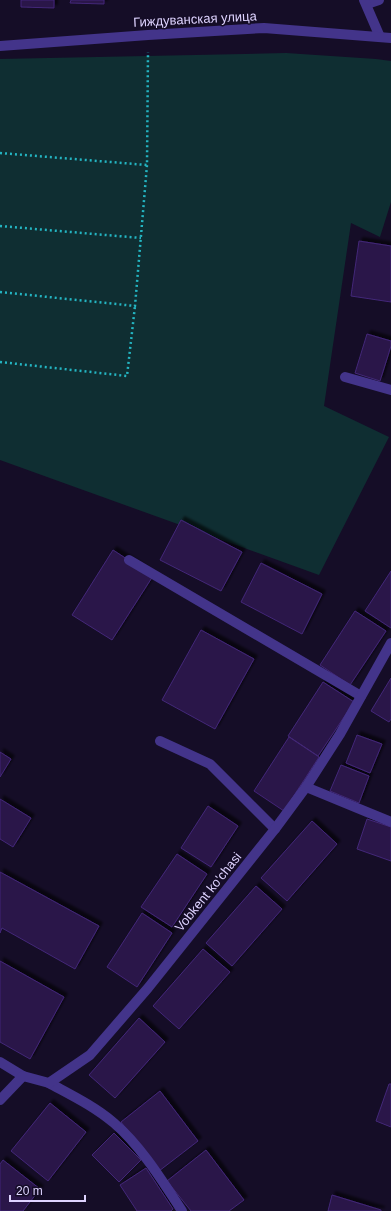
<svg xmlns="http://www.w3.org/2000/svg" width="391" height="1211" font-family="Arial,sans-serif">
<defs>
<filter id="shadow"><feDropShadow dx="3.5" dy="-3.5" stdDeviation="1" flood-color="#0009"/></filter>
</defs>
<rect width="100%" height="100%" fill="#150d27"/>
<polygon fill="#0f2e32" points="286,53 376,59 391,61 391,202 380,237 351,223 324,406 389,437 319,575 0,460 0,59"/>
<g fill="#29174a" stroke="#432778" filter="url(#shadow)">
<polygon points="21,0 54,0 54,8 21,7"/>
<polygon points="71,0 104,0 104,4 70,3"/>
<polygon points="359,241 391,246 391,302 351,296"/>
<polygon points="367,334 391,341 391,346 380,381 355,373"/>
<polygon points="181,520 242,552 221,591 160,560"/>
<polygon points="113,550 153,576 112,640 72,615"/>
<polygon points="261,563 322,594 302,634 241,602"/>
<polygon points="391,571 391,628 365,611"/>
<polygon points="355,611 386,631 350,685 320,665"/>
<polygon points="201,630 254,659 215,729 162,700"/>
<polygon points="391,678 391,719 389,722 371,711"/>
<polygon points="323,682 354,702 318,756 288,736"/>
<polygon points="357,735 382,744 370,773 346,763"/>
<polygon points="289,737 319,757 284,811 254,791"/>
<polygon points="0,752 11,759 0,777"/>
<polygon points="341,765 369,776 359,803 330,791"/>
<polygon points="0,799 31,818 13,847 0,839"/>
<polygon points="208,806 238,826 211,867 181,848"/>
<polygon points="367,819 391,827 391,861 357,849"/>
<polygon points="312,821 337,844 287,901 261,878"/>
<polygon points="177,854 207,874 172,927 141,907"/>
<polygon points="0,872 99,926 75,969 2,928 0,933"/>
<polygon points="256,886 282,909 232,966 206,943"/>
<polygon points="142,913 172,933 137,987 107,967"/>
<polygon points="203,949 230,972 179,1029 153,1006"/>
<polygon points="0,961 64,997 30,1059 0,1042"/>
<polygon points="139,1018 165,1042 115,1098 89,1075"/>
<polygon points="389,1084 391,1084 391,1127 376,1121"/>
<polygon points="160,1091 198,1141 159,1171 121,1122"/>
<polygon points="50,1103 86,1132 48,1181 11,1151"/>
<polygon points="114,1133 141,1160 119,1182 92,1155"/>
<polygon points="206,1150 244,1200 229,1211 191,1211 167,1181"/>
<polygon points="3,1160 40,1189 23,1211 0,1211 0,1164"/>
<polygon points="146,1168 173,1209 171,1211 137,1211 120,1185"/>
<polygon points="332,1195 381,1210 381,1211 328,1211"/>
</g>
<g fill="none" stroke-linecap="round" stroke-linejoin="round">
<g stroke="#24b5c2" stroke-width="2.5" stroke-dasharray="2 3" stroke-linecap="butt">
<polyline points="0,153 147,165"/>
<polyline points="0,226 141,238"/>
<polyline points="0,292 135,306 147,165 148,52"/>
<polyline points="0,362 127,376 135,306"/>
</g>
<g stroke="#43348a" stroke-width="10">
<polyline points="367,4 379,0"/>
<polyline points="345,377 391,390"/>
<polyline points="160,741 210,764 275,829"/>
</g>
<g stroke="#43348a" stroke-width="10">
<polyline points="364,0 380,37"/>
<polyline points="129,560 361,696"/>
<polyline points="306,787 391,822"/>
<polyline points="0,1062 23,1076"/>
<path d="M49 1083C71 1095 94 1106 114 1123 141 1146 163 1182 182 1211"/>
<polyline points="0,1100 23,1076 49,1083 90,1055 148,988 275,829 306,787 340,734 391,643"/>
</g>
<polyline stroke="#43348a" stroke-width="10" points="0,46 148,35 264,28 391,38"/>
</g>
<g text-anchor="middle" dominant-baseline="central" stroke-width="3" stroke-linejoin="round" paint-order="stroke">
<g font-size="13" fill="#ded3ff" stroke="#150d27">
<text transform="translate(195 19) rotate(-3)">Гиждуванская улица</text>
<text transform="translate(208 892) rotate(-51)">Vobkent ko'chasi</text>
</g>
</g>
<path d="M10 1195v6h75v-6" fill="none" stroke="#ded3ff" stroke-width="2"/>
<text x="16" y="1195" font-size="12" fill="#ded3ff" stroke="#150d27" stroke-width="3" paint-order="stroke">20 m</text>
</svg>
